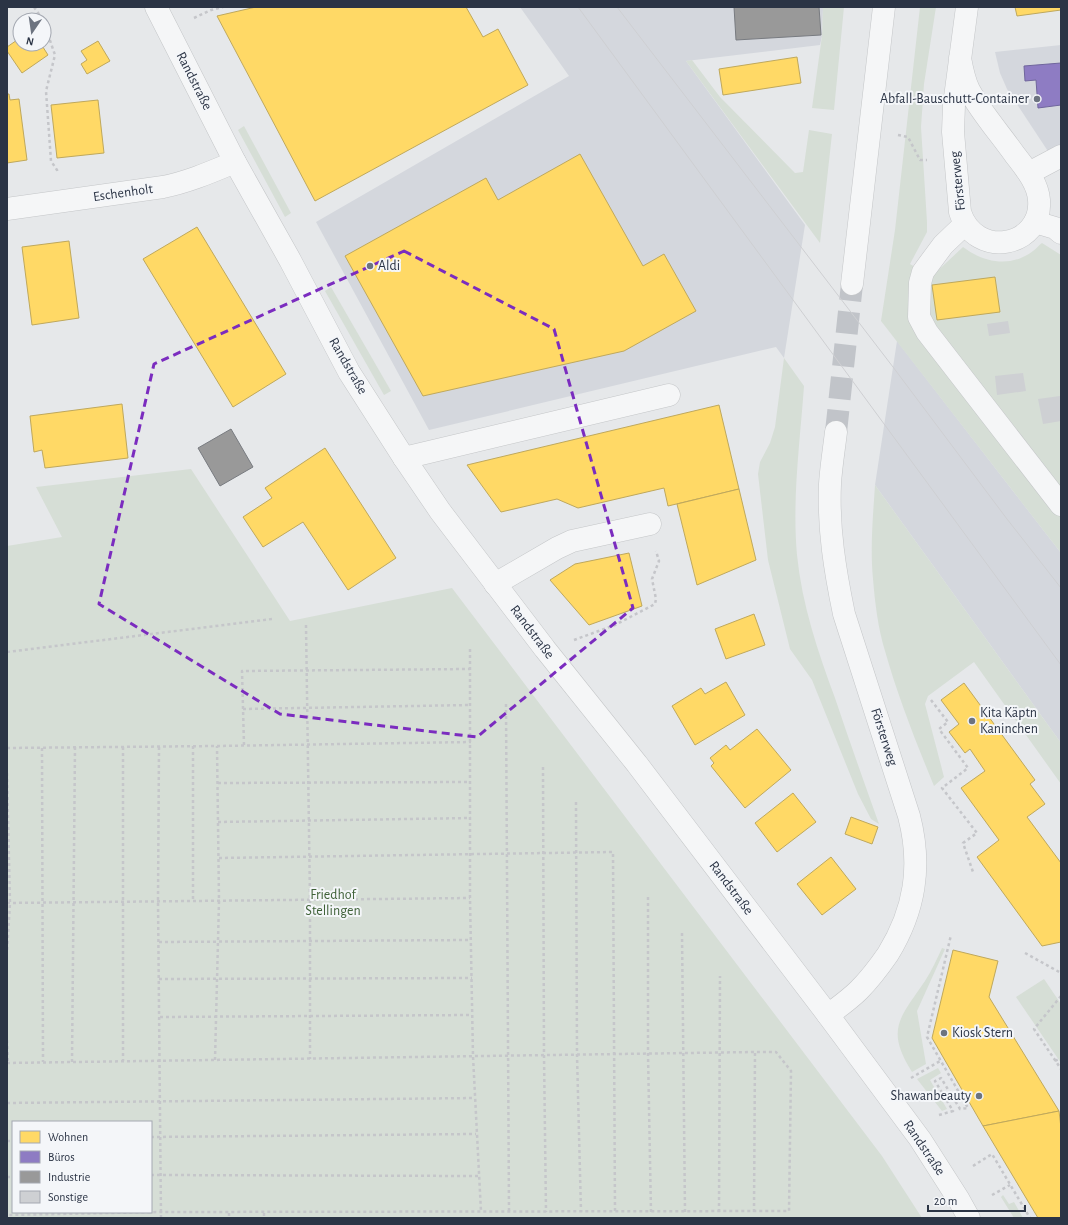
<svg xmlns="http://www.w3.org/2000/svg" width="1068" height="1225" font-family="'Alegreya Sans',sans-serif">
<rect width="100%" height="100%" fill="#e6e8ea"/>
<g fill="#d4d7dd">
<polygon points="520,7 823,7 822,36 820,45 686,61 805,225 784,358 776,347 429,430 316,222 569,76"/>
<polygon points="1061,45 1061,171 1007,89 1000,73 995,52"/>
<polygon points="897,341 1061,553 1061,743 875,485"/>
</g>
<g fill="#d6ded6" fill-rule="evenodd">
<polygon points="823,7 844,7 834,110 812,108 822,36"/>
<path d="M920 7H936L924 84 921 127 927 222V232L910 264 931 277 963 247C984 263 1011 268 1033 251 1036 249 1039 245 1042 243L1061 255V553L881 321 895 230Z"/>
<polygon points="692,60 720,97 795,173 803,172 809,130 832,134 820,243 686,61"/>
<polygon points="244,126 291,213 285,217 238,130"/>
<polygon points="331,287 391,391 384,395 325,291"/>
<path d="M784 358 804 386C800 442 792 499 797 555 802 605 818 652 835 698 849 740 864 782 879 824L871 819 858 794 812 680 790 649 768 560 758 474 760 462 770 443 775 427Z"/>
<path d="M191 469 290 621 452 588 882 1156 922 1218H7V546L62 537 36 487ZM13 1122H151V1212H13Z"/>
<path d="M875 485 1061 743V784L974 662 928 696 925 704 944 777 934 786C916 742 898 697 885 651 878 628 875 603 873 579 870 548 873 516 875 485Z"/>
<path d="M942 948 945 949 917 1011 926 1064 912 1072C885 1029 900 1018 925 981 932 970 937 959 942 948Z"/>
<polygon points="1044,979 1061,1004 1061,1063 1016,997"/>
<polygon points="938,1068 941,1073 930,1080 947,1109 942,1111 917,1079"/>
<polygon points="1003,1195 1009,1204 1014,1202 1023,1218 1014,1218 1001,1197"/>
</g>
<g fill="#ffd966" stroke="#bfa85c">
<polygon points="256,7 466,7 483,37 498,29 528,85 315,201 217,16"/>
<polygon points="1015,7 1061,7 1061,10 1017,16"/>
<polygon points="20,38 20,44 41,44 48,55 22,73 7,51 7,47"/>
<polygon points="98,41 110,61 87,74 81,64 87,60 81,51"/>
<polygon points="797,57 801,83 723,95 719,69"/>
<polygon points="7,94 9,94 10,100 19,99 27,160 7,163"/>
<polygon points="98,100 104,153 57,158 51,105"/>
<polygon points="580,154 643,266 664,254 696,311 624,351 423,396 345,256 486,178 498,200"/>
<polygon points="197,227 286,374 233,407 143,259"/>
<polygon points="69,241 79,318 32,325 22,247"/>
<polygon points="995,277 1000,312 937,320 932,285"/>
<polygon points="122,404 128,458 45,468 42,450 34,452 30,416"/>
<polygon points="719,405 739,489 668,506 664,488 578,508 557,499 501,512 467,465"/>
<polygon points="325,448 396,558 348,590 303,522 263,547 243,517 272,498 265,488"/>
<polygon points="739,489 756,560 697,585 677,504"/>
<polygon points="629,553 642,606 589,625 550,580 575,564"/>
<polygon points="754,614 765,645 726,659 715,629"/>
<polygon points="726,682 745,715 695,745 672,706 701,688 705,694"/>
<polygon points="964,683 1035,780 1030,784 1045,804 1027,817 1061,863 1061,942 1042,946 977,857 999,840 961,788 985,771 970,749 965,753 949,732 959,724 941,700"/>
<polygon points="757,729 791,770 745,808 711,766 714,763 710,758 726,745 730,750"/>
<polygon points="793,793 816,822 777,852 755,823"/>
<polygon points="851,817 878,827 872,844 845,834"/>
<polygon points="831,857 856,889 822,915 797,884"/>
<polygon points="953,950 998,961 989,997 1059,1111 983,1126 932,1038"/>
<polygon points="1059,1111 1061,1128 1061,1218 1038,1218 983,1126"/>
</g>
<polygon fill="#8e7cc3" stroke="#70669d" points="1061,63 1061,105 1038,108 1036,80 1025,81 1024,66"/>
<g fill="#999" stroke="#787b80">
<polygon points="734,7 819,7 821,35 736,40"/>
<polygon points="231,429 253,467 220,486 198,448"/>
</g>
<g fill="#ced0d3">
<polygon points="1008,321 1010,333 989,336 987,324"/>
<polygon points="1023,373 1026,391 997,395 995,376"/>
<polygon points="1060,396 1061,421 1043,424 1038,399"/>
</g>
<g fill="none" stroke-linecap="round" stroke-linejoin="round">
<polyline stroke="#c1c4c9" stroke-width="22" stroke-dasharray="22 11" stroke-linecap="butt" points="836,432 852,284"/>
<g stroke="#c4c6c8" stroke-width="23">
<g id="minor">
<polyline points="156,7 235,162 290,260 349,372 404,458 440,511 545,649 637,764 828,1015 920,1139 959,1200 969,1218"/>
<path d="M960 58C962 69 964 80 969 90 980 111 1001 135 1015 155 1025 168 1038 183 1039 200 1043 246 976 261 960 212L953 132 954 105 967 7"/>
<polyline points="1029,173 1061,156"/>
<path d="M7 209 163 187C188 182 211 172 235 162"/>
<polyline points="1035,222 1055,228 1061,233"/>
<polyline points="965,224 943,245 923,272 920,283 919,317 927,332 1061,505"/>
<polyline points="852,284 884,7"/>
<polyline points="404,458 669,395"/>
<polyline points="495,584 557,548 572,541 650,524"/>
<path d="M828 1015C839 1007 850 999 859 990 870 979 879 967 888 954 915 910 922 866 909 816L844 614C835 571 828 528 830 484 831 467 834 449 836 432"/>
</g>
</g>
<g stroke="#c5c6ca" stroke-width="2.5" stroke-dasharray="3 3" stroke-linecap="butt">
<polyline points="34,7 43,20"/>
<polyline points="194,18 211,10 223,7"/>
<polyline points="44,23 55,55 46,91 51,161 57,170 58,174"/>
<polyline points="898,135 908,137 920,160 927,160"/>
<polyline points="306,625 310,899 310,1059"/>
<polyline points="574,640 615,625 655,604 656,599 652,579 659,561 656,551"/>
<polyline points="470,649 470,898 473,1056 481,1212"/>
<polyline points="7,652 272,619"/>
<polyline points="931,700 948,722 939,729 968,768 942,788 977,833 963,843 973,872"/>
<polyline points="506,704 509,1212"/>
<polyline points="243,709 470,705"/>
<polyline points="244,745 242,671 470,669"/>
<polyline points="193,746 193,901"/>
<polyline points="123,747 123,1061"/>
<polyline points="159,747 158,901 161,1218"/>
<polyline points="7,748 217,746 471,742"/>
<polyline points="42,748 43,1062"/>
<polyline points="543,767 544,1055 546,1212"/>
<polyline points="7,773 10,903 7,952"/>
<polyline points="218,783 470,782"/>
<polyline points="576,802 577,1055 581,1212"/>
<polyline points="218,822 471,818"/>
<polyline points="219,858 613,852 615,1212"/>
<polyline points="648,897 648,1054 651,1212"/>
<polyline points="7,903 470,898"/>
<polyline points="682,933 685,1212"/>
<polyline points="159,942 471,940"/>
<polyline points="1025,953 1061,973"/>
<polyline points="159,979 472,978"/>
<polyline points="1061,996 1034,1029 1061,1069"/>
<polyline points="160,1017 472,1015"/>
<polyline points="7,1040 8,1063"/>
<polyline points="215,1060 219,901 217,746"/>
<polyline points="1055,1061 1061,1058"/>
<polyline points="72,1062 75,747"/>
<polyline points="7,1063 755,1052 776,1052 791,1071 789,1211 161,1212 7,1215"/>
<polyline points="911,1078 940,1061"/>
<polyline points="7,1103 475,1098"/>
<polyline points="939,1115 953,1111 935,1081 941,1078 960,1109 968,1108 927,1037 951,935"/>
<polyline points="151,1137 476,1134"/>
<polyline points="7,1141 13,1141"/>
<polyline points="973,1166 992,1154 1030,1218"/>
<polyline points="151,1175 479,1176"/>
<polyline points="7,1177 13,1177"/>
<polyline points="992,1195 1010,1185"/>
<polyline points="719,1212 720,976"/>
<polyline points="754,1212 755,1052"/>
<polyline points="229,1213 229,1218"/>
<polyline points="264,1213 264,1218"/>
</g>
<use href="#minor" stroke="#f5f6f7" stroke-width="22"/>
<g stroke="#cecfd2" stroke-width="1">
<polyline points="578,7 1061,665"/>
<polyline points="617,7 893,367 1007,519 1061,588"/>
</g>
</g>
<path fill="none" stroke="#7b2cbf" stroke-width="3" stroke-dasharray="8 5" stroke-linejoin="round" d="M404 251 554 329 633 608 477 737 280 714 99 604 154 364Z"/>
<g fill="#6c737f" stroke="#f4f6f9" stroke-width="1.5">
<circle cx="1037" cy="99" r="4"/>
<circle cx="370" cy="266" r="4"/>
<circle cx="972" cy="721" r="4"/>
<circle cx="944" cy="1033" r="4"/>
<circle cx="979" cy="1096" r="4"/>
</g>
<g text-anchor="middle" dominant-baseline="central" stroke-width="4" stroke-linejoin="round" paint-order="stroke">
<g font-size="14" fill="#2b3445" stroke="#f4f6f9">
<text transform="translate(194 81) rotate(63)">Randstraße</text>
<text transform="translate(958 181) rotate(-96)">Försterweg</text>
<text transform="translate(123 193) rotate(-8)">Eschenholt</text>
<text transform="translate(348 366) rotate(60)">Randstraße</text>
<text transform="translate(532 632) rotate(53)">Randstraße</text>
<text transform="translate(884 737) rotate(72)">Försterweg</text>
<text transform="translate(731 888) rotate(53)">Randstraße</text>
<text transform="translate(924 1148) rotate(56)">Randstraße</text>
</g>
<g font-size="14" fill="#2b3445" stroke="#f4f6f9" text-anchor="start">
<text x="1029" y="99" text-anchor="end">Abfall-Bauschutt-Container</text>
<text x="378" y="266">Aldi</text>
<text x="980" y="713">Kita Käptn<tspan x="980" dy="16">Kaninchen</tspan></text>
<text x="952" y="1033">Kiosk Stern</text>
<text x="971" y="1096" text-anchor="end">Shawanbeauty</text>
</g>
<g font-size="14" fill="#3f6138" stroke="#f4f6f9">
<text x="333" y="895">Friedhof<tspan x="333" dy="16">Stellingen</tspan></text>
</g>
</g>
<rect width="1068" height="1225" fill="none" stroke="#2b3445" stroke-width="16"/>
<rect x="12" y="1121" width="140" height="92" fill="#f4f6f9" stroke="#a4a8b1"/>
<rect x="20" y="1131" width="20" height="12" fill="#ffd966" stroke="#a4a8b1"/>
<text x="48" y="1141" font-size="12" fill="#2b3445">Wohnen</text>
<rect x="20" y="1151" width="20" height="12" fill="#8e7cc3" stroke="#a4a8b1"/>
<text x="48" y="1161" font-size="12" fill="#2b3445">Büros</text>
<rect x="20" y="1171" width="20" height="12" fill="#999999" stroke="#a4a8b1"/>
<text x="48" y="1181" font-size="12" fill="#2b3445">Industrie</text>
<rect x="20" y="1191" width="20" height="12" fill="#ced0d3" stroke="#a4a8b1"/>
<text x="48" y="1201" font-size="12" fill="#2b3445">Sonstige</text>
<g transform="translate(32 32) rotate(193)"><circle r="19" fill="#f4f6f9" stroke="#a4a8b1"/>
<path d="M0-3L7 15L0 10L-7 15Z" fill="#6c737f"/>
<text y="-6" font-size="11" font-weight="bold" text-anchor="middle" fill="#2b3445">N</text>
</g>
<path d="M928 1205v6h97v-6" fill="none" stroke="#2b3445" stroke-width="2"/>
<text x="934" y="1205" font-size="12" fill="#2b3445" stroke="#f4f6f9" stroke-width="3" paint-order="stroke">20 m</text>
</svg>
